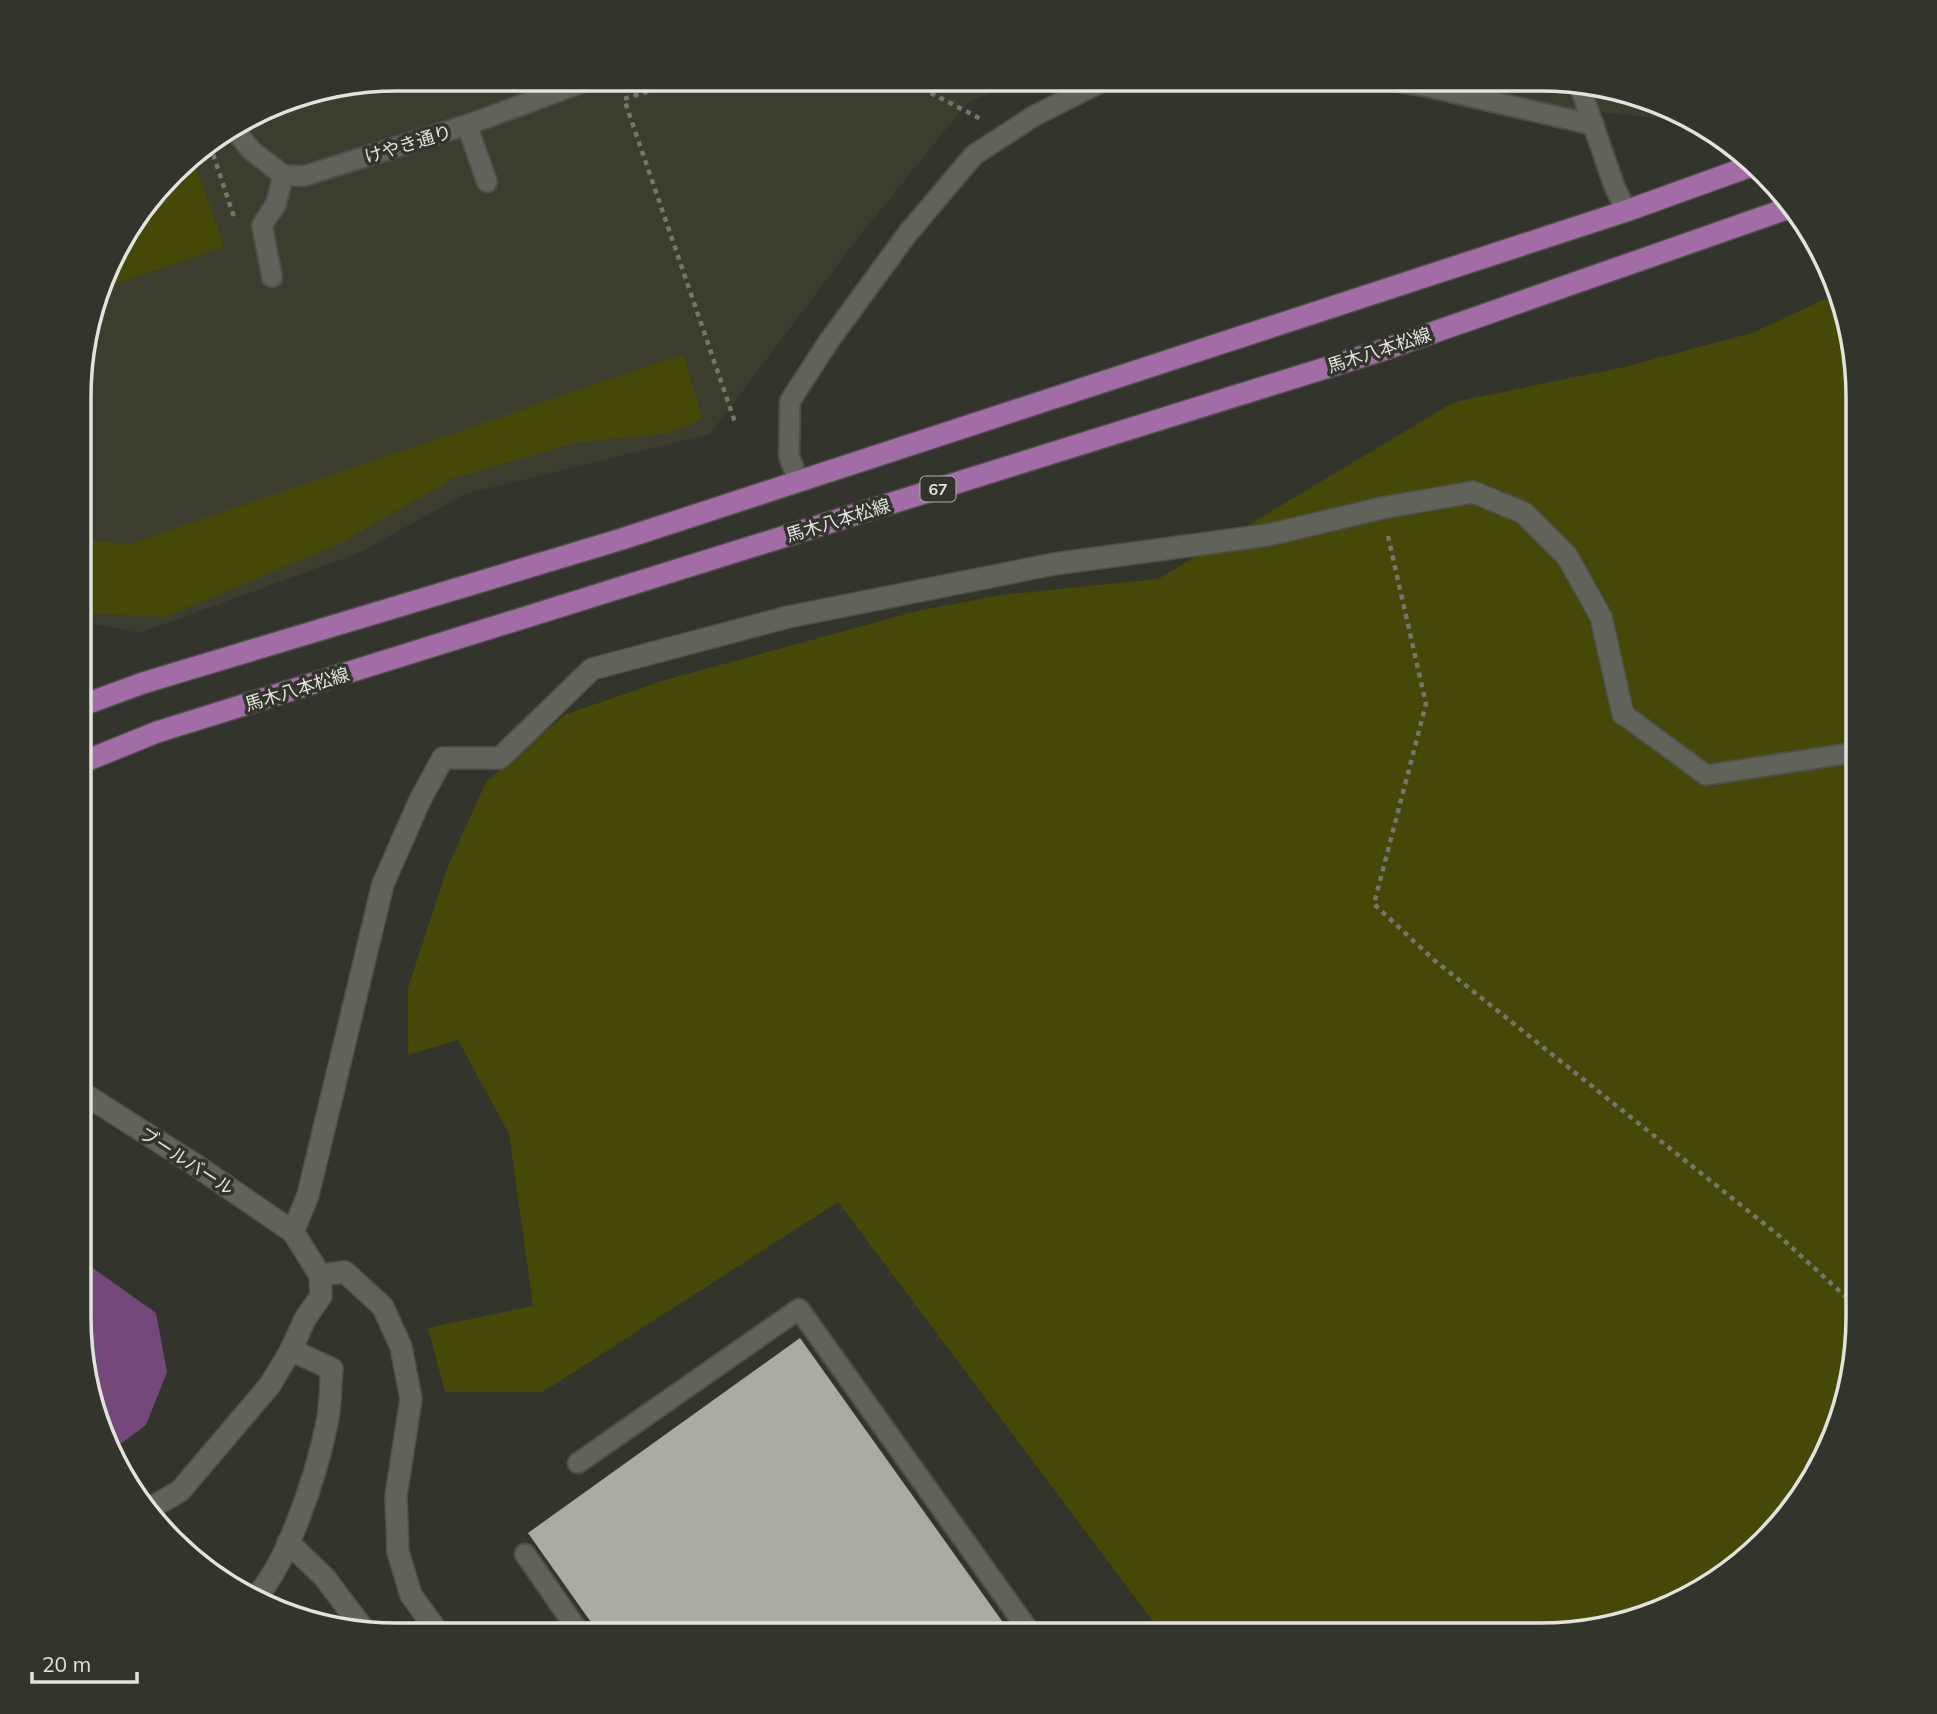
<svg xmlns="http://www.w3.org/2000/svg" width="1937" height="1714" font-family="Mulish,'Noto Sans JP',sans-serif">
<rect width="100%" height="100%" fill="#33342c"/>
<g fill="#3c3d2f">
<polygon points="397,79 1029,79 968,102 862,233 710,434 465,494 359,553 140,633 83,622 85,336 121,238 188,158 295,96"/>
<polygon points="1464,79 1561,79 1681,112 1693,121 1547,108"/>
</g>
<g fill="#454806">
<polygon points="192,155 224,247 103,288 121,238 188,158"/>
<polygon points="1838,293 1858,376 1858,1317 1834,1439 1750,1556 1662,1611 1560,1635 1163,1635 838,1202 543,1392 445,1392 428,1328 533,1306 509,1134 458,1040 408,1055 408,988 448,866 486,782 564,715 665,680 917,611 1000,595 1158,579 1454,402 1624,367 1752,333"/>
<polygon points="684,354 702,419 670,433 574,443 454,478 339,544 165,617 83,613 84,539 127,545"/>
</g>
<polygon fill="#74487a" points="80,1259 156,1313 167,1372 146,1425 111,1451 103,1438 79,1337"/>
<polygon fill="#aaaba2" points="800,1338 1012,1635 600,1635 528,1533"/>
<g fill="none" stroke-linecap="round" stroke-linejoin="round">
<g stroke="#4f4f49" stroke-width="23">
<g id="service">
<polyline points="1381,79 1429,87 1594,125"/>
<polyline points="1579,84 1614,185 1626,211"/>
<polyline points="467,125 487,182"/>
<polyline points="235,130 251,150 283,175 304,176 467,125 592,79"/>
<polyline points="272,277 262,225 276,204 283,175"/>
<polyline points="798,482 789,455 790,401 829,341 908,233 974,155 1034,116 1107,79"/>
<polyline points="1623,714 1706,775 1858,752"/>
<polyline points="578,1463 799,1309 1032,1635"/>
<polyline points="525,1554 581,1635"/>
</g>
</g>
<g stroke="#4f4f49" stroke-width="24">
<g id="minor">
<polyline points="443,758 500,758 592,669 788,617 1054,564 1268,535 1382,508 1473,492 1524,513 1567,556 1601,617 1623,714"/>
<polyline points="320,1275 345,1272 383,1307 401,1347 411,1399 396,1496 398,1552 411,1595 440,1635"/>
<polyline points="288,1542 325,1578 362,1627"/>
<path d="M253 1600C288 1565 317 1472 327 1423 331 1405 330 1387 332 1369L291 1350"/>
</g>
</g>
<g stroke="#4f4f49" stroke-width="24">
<g id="tertiary">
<polyline points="81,1092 194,1164 293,1232 320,1275 321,1296 305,1319 291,1350 270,1385 180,1491 147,1510"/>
<polyline points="293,1232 308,1195 383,884 420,800 443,758"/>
</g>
</g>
<g stroke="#4f4f49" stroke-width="24">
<g id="primary">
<polyline points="83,705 143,683 622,539 1626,211 1751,166"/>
<polyline points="83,762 157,732 1383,350 1792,207"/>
</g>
</g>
<g stroke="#74756e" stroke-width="4.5" stroke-dasharray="5 5" stroke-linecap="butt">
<polyline points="686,79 624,99 736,425"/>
<polyline points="904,79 981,119"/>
<polyline points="210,145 235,220"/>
<polyline points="1388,536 1426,704 1374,904 1434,960 1777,1234 1858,1308"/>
</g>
<use href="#service" stroke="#61625a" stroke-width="19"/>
<use href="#minor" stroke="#61625a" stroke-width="21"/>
<use href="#tertiary" stroke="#61625a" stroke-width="21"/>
<use href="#primary" stroke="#a26ca7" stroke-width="21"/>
</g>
<g text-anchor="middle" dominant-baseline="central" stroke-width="7" stroke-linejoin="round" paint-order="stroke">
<rect fill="#33342c" stroke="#aeaea9" stroke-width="2" x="920.5" y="476.5" width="35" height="25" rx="5"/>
<g font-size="16" font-weight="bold" fill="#e3e3de">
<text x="938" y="489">67</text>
</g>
<g font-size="18" fill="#e3e3de" stroke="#33342c">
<text transform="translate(408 144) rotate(-17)">けやき通り</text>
<text transform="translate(1379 350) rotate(-18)">馬木八本松線</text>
<text transform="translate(838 520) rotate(-17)">馬木八本松線</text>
<text transform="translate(297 689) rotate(-17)">馬木八本松線</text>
<text transform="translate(187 1161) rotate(33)">ブールバール</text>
</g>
</g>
<path d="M0 0H1937V1714H0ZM397 91H1540A306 306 0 0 1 1846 397V1317A306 306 0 0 1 1540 1623H397A306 306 0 0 1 91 1317V397A306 306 0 0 1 397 91Z" fill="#33342c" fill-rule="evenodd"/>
<path fill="none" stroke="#e3e3de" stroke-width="3.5" d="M397 91H1540A306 306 0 0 1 1846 397V1317A306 306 0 0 1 1540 1623H397A306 306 0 0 1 91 1317V397A306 306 0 0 1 397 91Z"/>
<path d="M32 1672v10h105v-10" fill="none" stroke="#e3e3de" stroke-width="3.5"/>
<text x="42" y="1672" font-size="21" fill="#e3e3de" stroke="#33342c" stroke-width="5" paint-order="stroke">20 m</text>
</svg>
